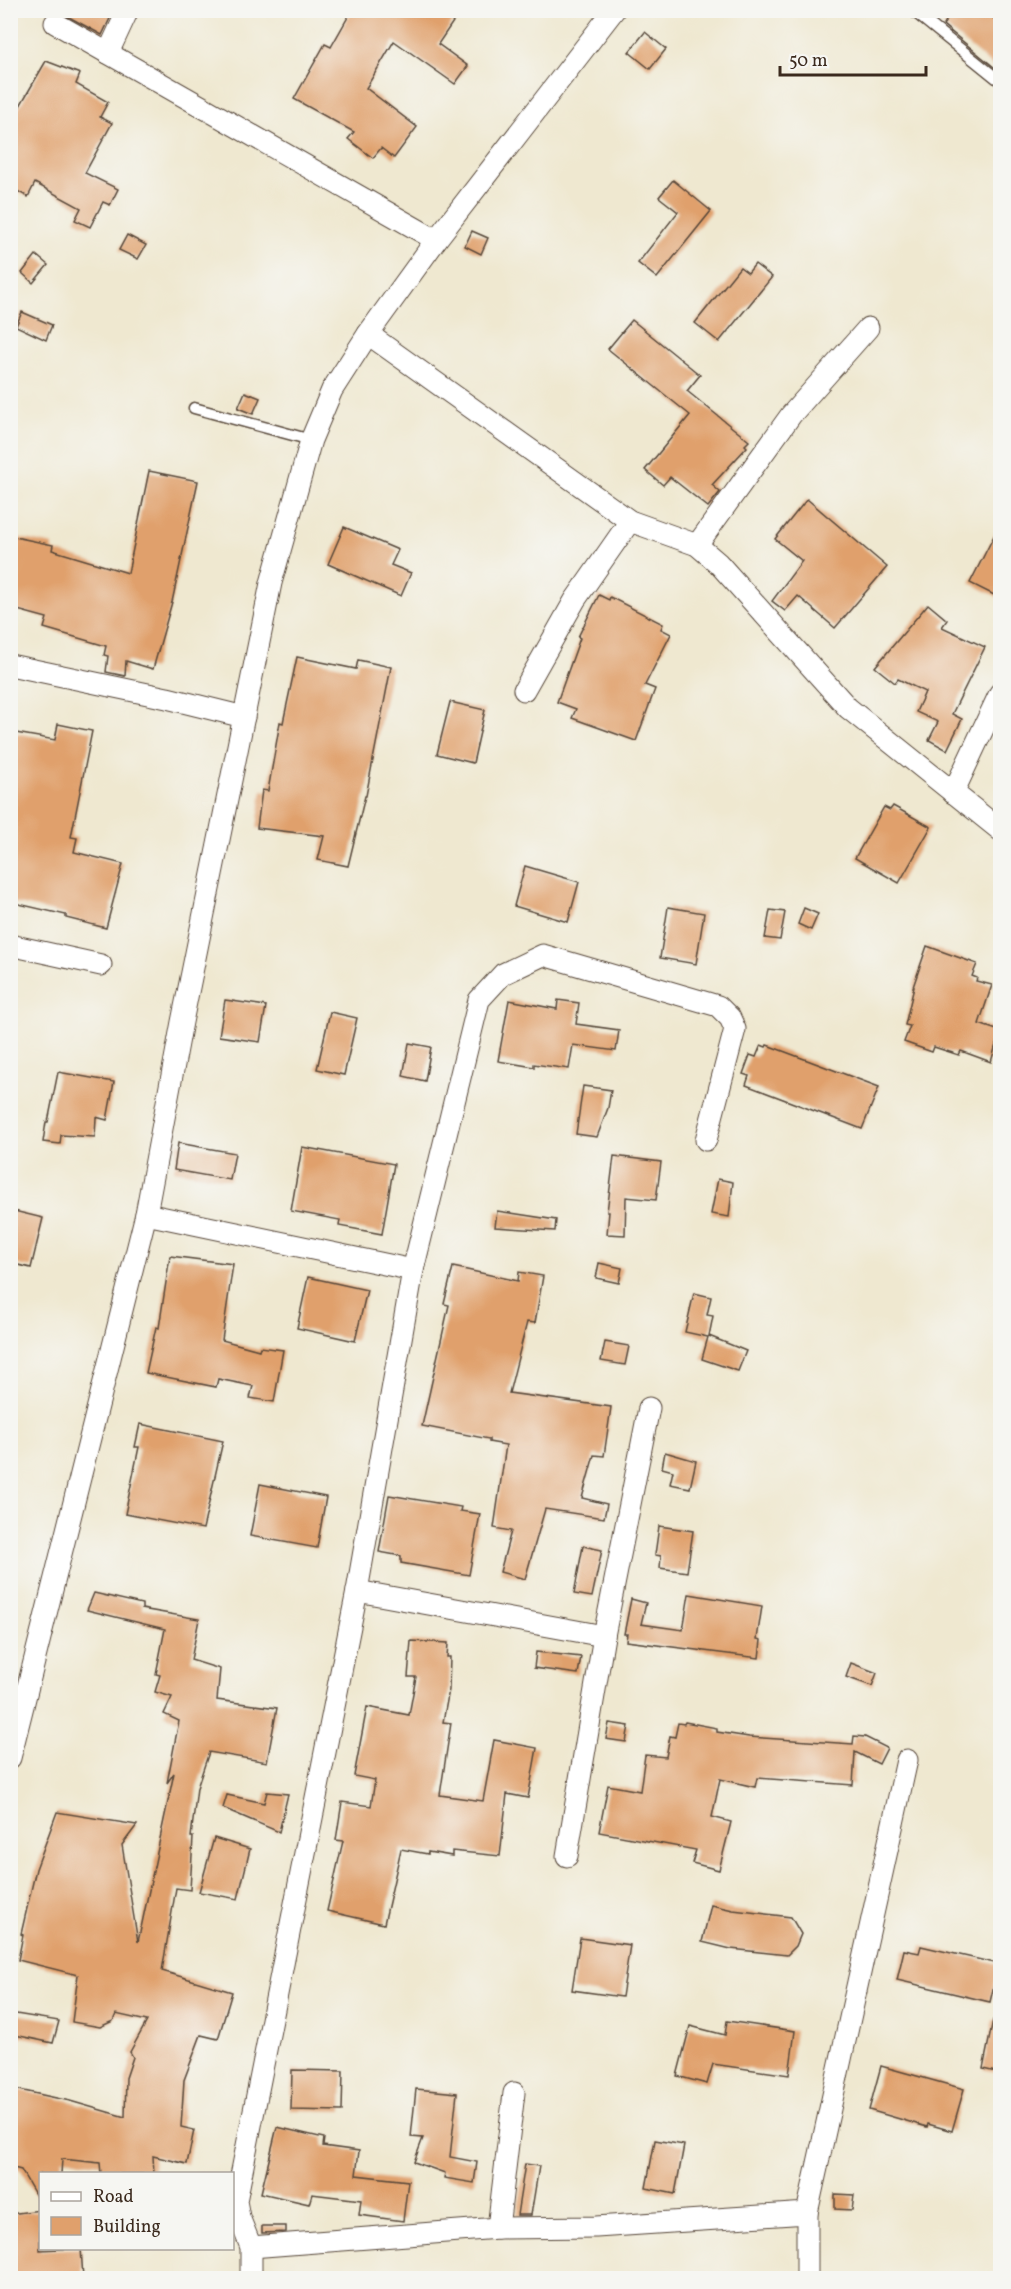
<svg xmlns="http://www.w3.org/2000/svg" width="1011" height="2289" font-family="Vollkorn,serif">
<rect width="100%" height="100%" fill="#f6f6f2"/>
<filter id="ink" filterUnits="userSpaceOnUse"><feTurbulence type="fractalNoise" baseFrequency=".0167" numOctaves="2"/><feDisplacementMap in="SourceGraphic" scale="12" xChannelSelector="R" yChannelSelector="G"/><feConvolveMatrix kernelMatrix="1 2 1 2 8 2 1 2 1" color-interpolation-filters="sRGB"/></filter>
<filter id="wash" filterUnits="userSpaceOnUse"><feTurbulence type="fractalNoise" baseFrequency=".008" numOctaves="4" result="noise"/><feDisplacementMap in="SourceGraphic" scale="24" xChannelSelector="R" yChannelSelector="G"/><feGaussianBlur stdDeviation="1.35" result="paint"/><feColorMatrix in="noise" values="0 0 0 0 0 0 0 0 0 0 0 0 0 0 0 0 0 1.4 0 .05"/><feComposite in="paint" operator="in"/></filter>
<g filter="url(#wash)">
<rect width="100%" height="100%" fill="#efe8d0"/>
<g id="blocks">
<g fill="#e0a06c">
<polygon points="56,10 114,10 102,35"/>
<polygon points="352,10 461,10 438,44 468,66 455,84 394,41 366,88 417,127 394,158 381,148 373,158 348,139 354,132 294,99 325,44 331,47"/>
<polygon points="954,10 984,10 1000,24 1000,72 943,25"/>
<polygon points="645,32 666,49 650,69 629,52"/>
<polygon points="46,61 80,74 76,84 108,102 100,117 112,123 85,173 118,189 110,205 103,202 90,227 75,220 81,208 35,183 28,197 10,187 10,123"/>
<polygon points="673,180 711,211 657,278 638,263 678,212 659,197"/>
<polygon points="472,231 488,238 481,254 465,246"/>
<polygon points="127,235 146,245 138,259 119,250"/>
<polygon points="36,255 48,265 33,283 22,273"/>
<polygon points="755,264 772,277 719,342 695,323 740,267 748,273"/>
<polygon points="22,312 52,325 46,340 16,326"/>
<polygon points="632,320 700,375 687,391 749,441 745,445 747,447 712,485 720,492 708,507 670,477 663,485 645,470 690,415 608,349"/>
<polygon points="245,392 260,398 253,414 238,408"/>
<polygon points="149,471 198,481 172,602 153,669 126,661 125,676 106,672 108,656 104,655 106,646 44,628 47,618 10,608 10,536 53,545 52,550 128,573"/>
<polygon points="807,499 887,567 835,628 798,596 785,611 772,601 802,561 775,539"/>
<polygon points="1000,524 1000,598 970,583"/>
<polygon points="344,527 398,550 391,565 411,573 401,596 328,564"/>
<polygon points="599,595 609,600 610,597 663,624 661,629 671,634 645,685 655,689 636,741 572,718 576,709 557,702 580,638 578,637"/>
<polygon points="928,604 947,620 942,627 985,647 952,714 962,719 947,750 929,740 938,722 916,712 925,692 898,679 895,683 875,667"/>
<polygon points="297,657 356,669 358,660 391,667 366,796 365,796 348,866 318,860 324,836 257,828 262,790 268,791 280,722 283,723"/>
<polygon points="450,702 485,710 473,763 437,754"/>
<polygon points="58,724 92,731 71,837 77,838 74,852 123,864 106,928 66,918 66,915 10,902 10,732 55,740"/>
<polygon points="893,806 931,827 899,883 855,858 884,807 890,810"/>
<polygon points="525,866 579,882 568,922 514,906"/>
<polygon points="668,907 704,913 696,964 660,958"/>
<polygon points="804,908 818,914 811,930 798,924"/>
<polygon points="770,910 785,912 780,940 765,938"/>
<polygon points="927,946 977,964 972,976 977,978 976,981 992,985 979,1024 1000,1031 991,1062 961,1051 959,1055 934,1047 932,1052 904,1042 910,1026 905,1025 914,987 913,987"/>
<polygon points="225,1000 266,1006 260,1042 219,1036"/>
<polygon points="509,1000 557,1009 558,1000 579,1003 576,1024 619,1030 616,1051 573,1045 569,1069 534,1064 534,1067 498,1061"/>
<polygon points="330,1012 357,1018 344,1075 317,1069"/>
<polygon points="409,1043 431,1047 425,1081 403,1076"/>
<polygon points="761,1045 766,1047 767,1045 879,1087 862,1129 746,1085 749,1076 743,1074 750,1055 756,1057"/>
<polygon points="58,1072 114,1082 107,1120 96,1117 95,1137 61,1135 60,1144 43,1142 46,1122 48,1122"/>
<polygon points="583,1086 611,1090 608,1108 597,1137 576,1134"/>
<polygon points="178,1143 235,1153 230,1180 174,1170"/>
<polygon points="302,1147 394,1164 382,1234 339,1226 340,1220 291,1211"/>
<polygon points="614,1156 661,1162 656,1200 626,1197 625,1235 607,1234 609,1212 607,1212"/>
<polygon points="718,1179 733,1182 729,1217 711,1214"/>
<polygon points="10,1210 43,1218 31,1268 10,1263"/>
<polygon points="497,1211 556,1220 555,1231 495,1227"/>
<polygon points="170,1256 233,1264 222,1340 259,1350 260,1347 283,1350 274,1402 250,1398 253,1386 218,1379 216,1387 146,1373 156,1327 159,1328"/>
<polygon points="599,1263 622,1268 619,1283 596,1278"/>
<polygon points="453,1267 518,1281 519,1272 543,1276 535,1323 527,1322 509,1393 611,1407 604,1456 594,1455 582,1498 607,1504 604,1518 545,1509 525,1579 500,1572 511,1531 494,1528 506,1445 489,1442 489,1439 422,1426 449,1305 444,1304"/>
<polygon points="308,1277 367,1290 355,1341 297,1328"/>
<polygon points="694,1293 711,1297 707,1315 713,1316 709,1336 746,1351 738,1371 702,1359 708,1337 685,1332"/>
<polygon points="605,1342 629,1346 625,1365 601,1361"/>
<polygon points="140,1424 223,1441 203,1529 125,1514 139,1447 135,1447"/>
<polygon points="665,1452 696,1461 690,1488 670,1484 673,1471 662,1468"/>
<polygon points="260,1484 326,1497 317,1548 250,1536"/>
<polygon points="389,1495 461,1507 460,1511 480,1514 469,1575 401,1563 401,1556 379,1552"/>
<polygon points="659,1526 693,1531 687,1572 660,1568 661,1556 655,1555"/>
<polygon points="583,1546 602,1550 592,1597 574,1594"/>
<polygon points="94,1593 142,1604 142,1609 199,1619 191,1660 220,1669 217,1700 277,1708 267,1762 209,1752 197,1788 191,1837 193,1837 190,1890 176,1888 162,1971 232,1992 218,2039 201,2035 184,2080 181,2127 194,2130 187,2164 153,2156 154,2174 101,2174 100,2163 62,2159 61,2174 40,2174 40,2203 21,2170 10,2167 10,2088 70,2101 125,2117 126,2078 133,2057 130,2052 147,2021 116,2014 113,2021 100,2027 72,2022 78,1975 18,1960 23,1935 21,1934 36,1869 57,1812 137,1825 122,1845 138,1942 174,1773 167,1783 179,1721 164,1714 172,1697 155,1692 160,1675 156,1674 165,1629 87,1610"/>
<polygon points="689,1594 762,1606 757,1639 761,1640 759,1658 626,1641 627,1634 624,1634 631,1599 646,1603 641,1624 683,1630"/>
<polygon points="411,1641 448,1643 447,1657 450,1657 449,1690 443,1722 451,1723 440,1795 483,1801 494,1740 537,1748 528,1798 507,1794 500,1856 452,1851 452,1856 428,1852 428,1854 401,1849 384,1924 327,1911 343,1841 336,1840 342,1802 371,1806 375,1780 354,1776 367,1707 409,1715 416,1677 408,1677"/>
<polygon points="536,1652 581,1657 578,1674 534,1668"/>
<polygon points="851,1663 877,1673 872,1686 846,1677"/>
<polygon points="685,1722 717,1728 717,1732 749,1737 853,1744 854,1736 865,1737 887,1748 879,1764 855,1752 853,1785 757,1778 755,1787 720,1779 712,1817 731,1822 719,1870 692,1863 696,1850 599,1832 608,1785 640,1791 645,1755 666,1757 670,1736 675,1737 678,1723 684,1724"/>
<polygon points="609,1723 629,1726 626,1742 606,1739"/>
<polygon points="267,1792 288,1794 279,1832 223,1808 227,1795 264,1803"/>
<polygon points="214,1838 250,1849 238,1899 199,1892"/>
<polygon points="711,1905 733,1910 791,1917 801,1934 796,1946 787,1955 731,1949 702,1942"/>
<polygon points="580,1938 630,1945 622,1997 572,1990"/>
<polygon points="921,1946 999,1964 990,2002 897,1980 904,1950 919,1953"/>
<polygon points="10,2013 59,2021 53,2043 10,2034"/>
<polygon points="993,2020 1000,2020 1000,2073 983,2069"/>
<polygon points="727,2021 795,2031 789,2075 713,2064 707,2084 677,2076 690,2026 725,2035"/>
<polygon points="881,2066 964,2089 952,2131 928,2124 927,2127 869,2110"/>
<polygon points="292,2070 343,2071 342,2111 291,2110"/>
<polygon points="416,2089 457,2093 450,2157 477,2162 474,2183 444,2178 445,2173 414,2162 423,2138 411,2137"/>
<polygon points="277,2127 324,2138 323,2146 359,2151 356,2175 408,2181 403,2221 359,2215 361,2200 312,2194 309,2204 261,2193"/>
<polygon points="655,2140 684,2145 675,2194 646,2188"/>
<polygon points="525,2164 539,2166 531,2215 517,2215"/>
<polygon points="835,2194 854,2195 852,2210 835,2209"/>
<polygon points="40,2210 40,2250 81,2248 83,2278 10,2278 10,2214"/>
<polygon points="262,2226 286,2226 286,2232 262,2233"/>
</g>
</g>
</g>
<g filter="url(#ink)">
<use href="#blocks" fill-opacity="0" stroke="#564639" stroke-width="1.5"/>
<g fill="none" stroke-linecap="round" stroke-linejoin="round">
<g stroke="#564639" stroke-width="13">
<g id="lane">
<polyline points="912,10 1000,81"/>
<polyline points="194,408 311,440"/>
</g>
</g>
<g stroke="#564639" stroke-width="23">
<g id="street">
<polyline points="55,23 436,240"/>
<polyline points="108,53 128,10"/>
<polyline points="368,334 630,521 697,545 718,563 848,708 1000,830"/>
<polyline points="697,545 791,415 868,328"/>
<polyline points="10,665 167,698 244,717"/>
<polyline points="524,690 575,600 630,521"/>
<polyline points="953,793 1000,693"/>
<polyline points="10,945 101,965"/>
<polyline points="146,1214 413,1270"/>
<polyline points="357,1591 604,1636 567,1856"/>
<polyline points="604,1636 649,1408"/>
<polyline points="10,1758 146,1214 182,1022 271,583 311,440 332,390 368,334 436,240 614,10"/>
<polyline points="498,2228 514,2093"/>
<polyline points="251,2247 498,2228 596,2227 807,2213 907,1760"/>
<polyline points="251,2278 251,2247 239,2217 236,2201 357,1591 413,1270 479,1000 503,974 543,955 718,1006 730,1018 735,1029 706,1140"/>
<polyline points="807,2278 807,2213"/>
</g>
</g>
<use href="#lane" stroke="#fff" stroke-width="10"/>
<use href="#street" stroke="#fff" stroke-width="21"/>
</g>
</g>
<rect width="1011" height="2289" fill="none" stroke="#f6f6f2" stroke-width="36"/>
<rect x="39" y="2172" width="195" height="78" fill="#f6f6f2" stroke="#aba49d" stroke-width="1.5"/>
<rect x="51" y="2192" width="30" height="9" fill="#ffffff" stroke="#aba49d" stroke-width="1.5"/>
<text x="93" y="2202" font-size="18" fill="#3b2a1e">Road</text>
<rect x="51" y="2217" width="30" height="18" fill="#e0a06c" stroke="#aba49d" stroke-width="1.5"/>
<text x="93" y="2232" font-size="18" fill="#3b2a1e">Building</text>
<path d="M780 66v9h146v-9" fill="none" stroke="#3b2a1e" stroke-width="3"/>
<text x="789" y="66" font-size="18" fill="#3b2a1e" stroke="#f6f6f2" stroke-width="4.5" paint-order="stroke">50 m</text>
</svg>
